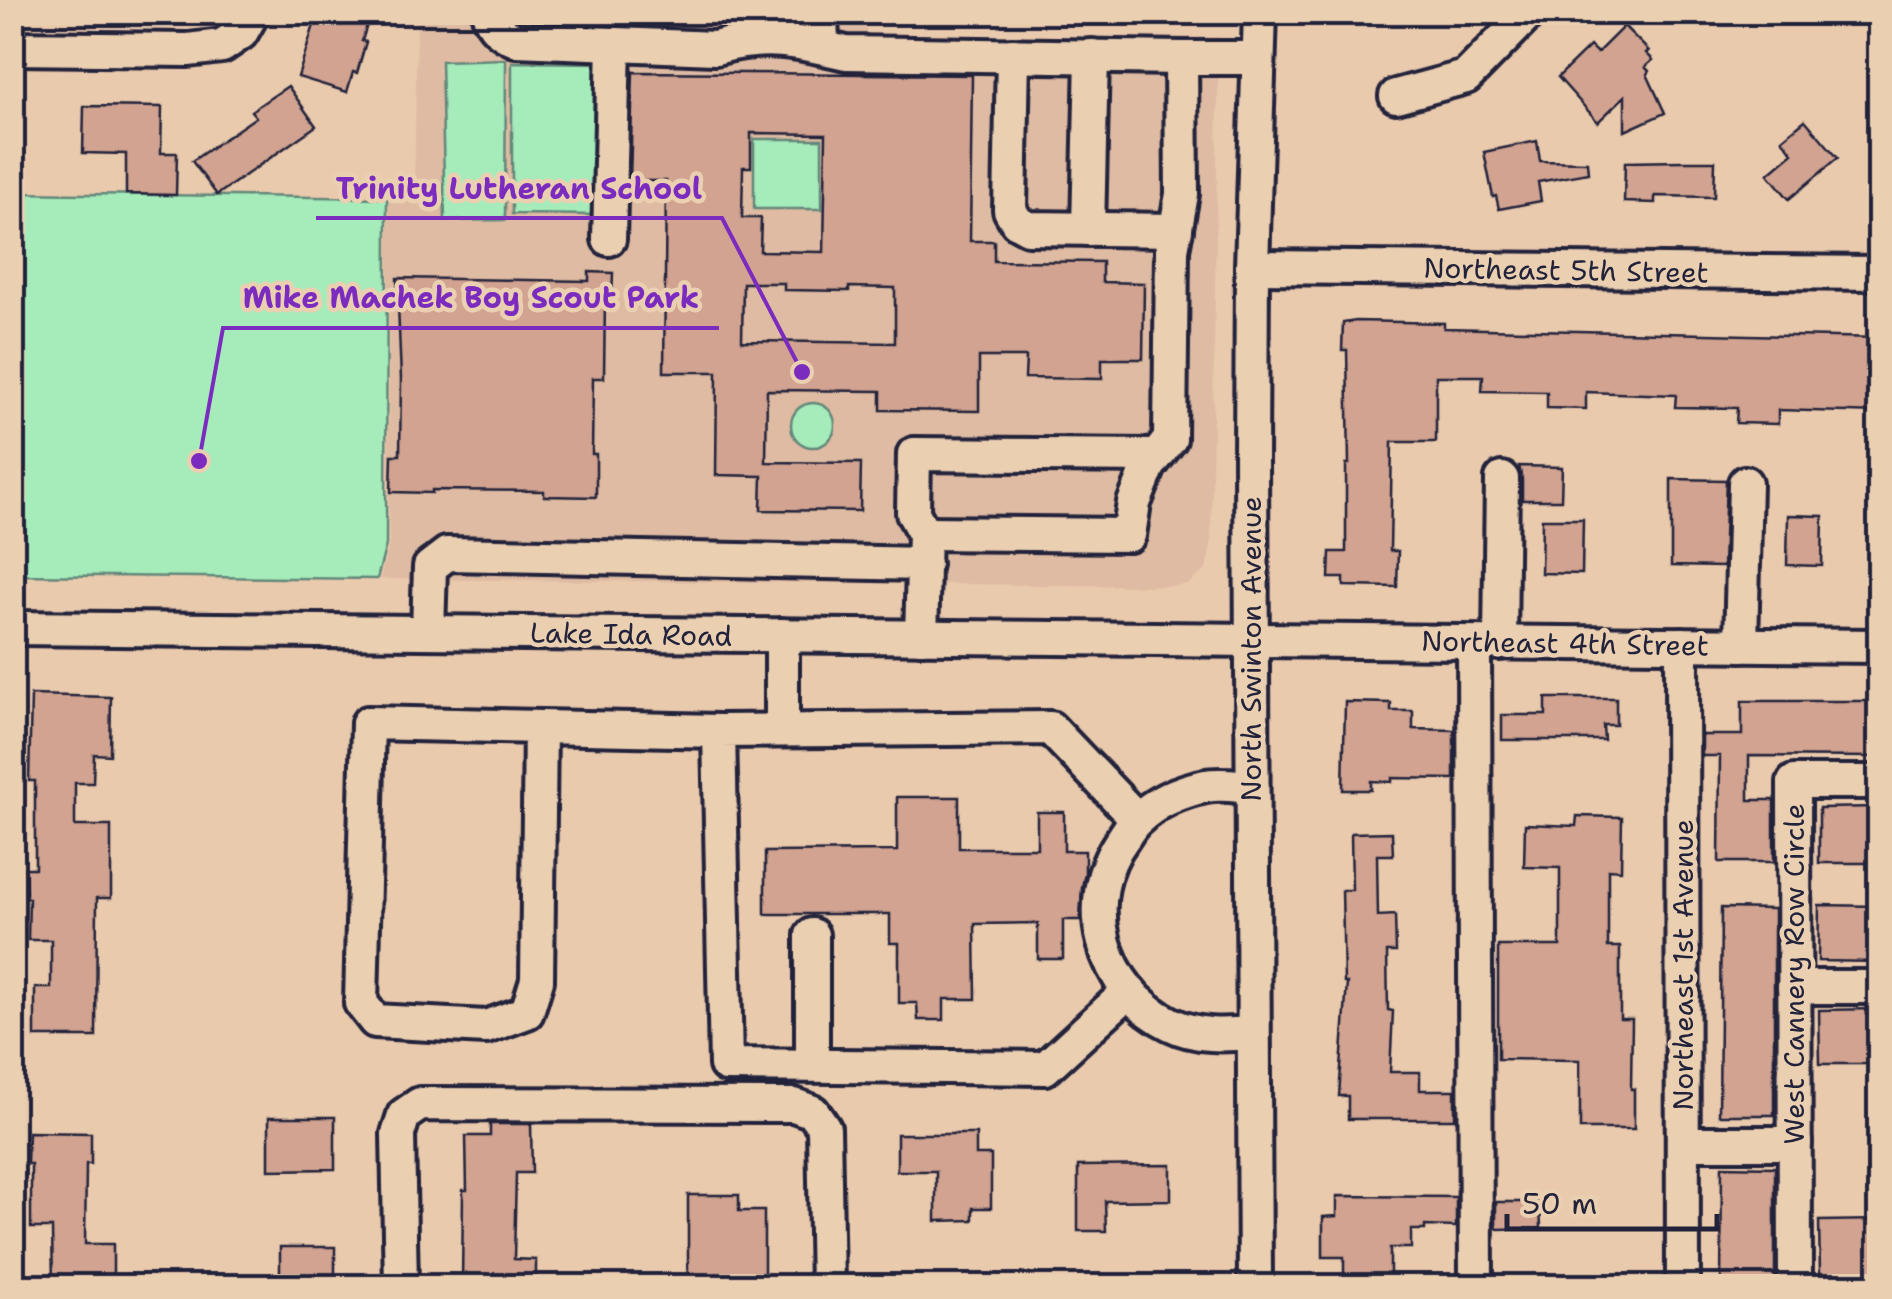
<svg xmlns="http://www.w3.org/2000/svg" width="1892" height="1299" font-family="'Shantell Sans',sans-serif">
<rect width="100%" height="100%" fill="#eacaad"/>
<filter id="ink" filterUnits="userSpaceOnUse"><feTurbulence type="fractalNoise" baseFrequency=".01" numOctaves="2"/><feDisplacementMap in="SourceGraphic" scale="20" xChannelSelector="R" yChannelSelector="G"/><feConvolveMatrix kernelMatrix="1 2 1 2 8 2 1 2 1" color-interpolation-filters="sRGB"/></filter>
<g filter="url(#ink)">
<polygon fill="#debba2" points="866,12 866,36 1219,37 1211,545 1206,570 1188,584 1175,586 380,579 389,545 389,198 414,198 417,13"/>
<g fill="#a5ecba" stroke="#64877a" stroke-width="2.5">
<polygon points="506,59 505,220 445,221 441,61"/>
<polygon points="512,62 599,63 598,215 512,214"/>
<rect x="754" y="139" width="68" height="70"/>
<polygon points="13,193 387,198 386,545 377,579 13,575"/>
<circle cx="813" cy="425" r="22"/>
</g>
<g fill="#d1a390" stroke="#22223b" stroke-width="2.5" fill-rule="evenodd">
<polygon points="318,12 371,12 362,41 366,42 357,73 353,72 347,92 298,77"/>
<polygon points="1624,26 1649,51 1646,53 1653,60 1645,67 1649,71 1647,74 1665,113 1625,131 1625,96 1598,122 1558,77 1590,46 1597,53"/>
<path d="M633 72 972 75 970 241H994V261L1102 262V282L1144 283 1143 359H1102V379L1025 378 1026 357H979V411L881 410V391L767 390 766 462 861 463 860 511 761 510 762 476 716 475 717 372H664L666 181H630ZM751 133 826 134 824 252 760 251 761 218H742L743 167H751ZM743 283H784V290L849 291V287L895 288V343L742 341Z"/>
<polygon points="288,86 316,126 217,195 192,161 256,117 251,111"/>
<polygon points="84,106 162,107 161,153 177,153 176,195 126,194 126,154 83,153"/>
<polygon points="1805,120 1838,158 1789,199 1768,174 1793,153 1782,139"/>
<polygon points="1537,141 1540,161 1587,162 1588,173 1538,182 1541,201 1499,209 1496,196 1493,197 1484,152"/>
<polygon points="1682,161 1715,161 1714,197 1655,196 1655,203 1624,202 1625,162"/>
<polygon points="589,272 613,273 612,298 605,298 604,378 593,378 592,454 596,454 596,497 544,496 544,491 432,490 432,493 391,492 392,455 400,455 401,380 397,278 589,281"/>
<polygon points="1356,321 1444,323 1444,328 1880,338 1880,413 1778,410 1778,424 1736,423 1737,408 1675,407 1676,395 1586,392 1586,409 1547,408 1547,392 1482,391 1483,376 1436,376 1436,442 1392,442 1390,551 1398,551 1397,587 1344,586 1344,578 1329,578 1330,552 1346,552 1346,464 1349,464 1347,350 1342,350 1343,323"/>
<polygon points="1519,466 1562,467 1561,500 1522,500 1522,479"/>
<polygon points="1671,479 1726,480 1723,567 1671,566"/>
<polygon points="1788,515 1823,516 1822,566 1787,565"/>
<polygon points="1542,519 1583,519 1582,574 1541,573"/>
<polygon points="31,695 111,697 110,755 94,754 93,783 75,783 75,826 111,826 111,898 97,898 96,1037 35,1037 35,988 51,988 51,940 28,940 29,898 26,898 25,868 35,868 35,781 29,781"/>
<polygon points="1546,698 1616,698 1616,725 1603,725 1604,740 1502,740 1502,715 1546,715"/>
<polygon points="1742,701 1880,701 1880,757 1749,756 1749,800 1774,800 1774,862 1719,862 1720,756 1702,756 1702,735 1742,735"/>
<polygon points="1345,702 1391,703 1391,711 1413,711 1413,729 1454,730 1454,779 1392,778 1392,782 1371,781 1371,790 1343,790"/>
<polygon points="897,797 959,797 959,848 1037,848 1037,812 1064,812 1064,851 1085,851 1085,873 1082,887 1080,920 1063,920 1063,959 1038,959 1038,923 975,924 976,999 944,999 944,1020 918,1020 917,1003 899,1003 899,943 890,943 890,914 765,914 765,852 897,851"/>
<polygon points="1878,807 1879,863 1819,863 1819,808"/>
<polygon points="1577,816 1622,817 1621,870 1608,869 1608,947 1620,947 1620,1019 1632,1019 1631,1089 1634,1089 1634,1129 1580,1129 1580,1060 1498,1059 1498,946 1560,946 1560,868 1524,867 1525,824 1576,826"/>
<polygon points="1392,832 1393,855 1377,855 1378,916 1395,915 1396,952 1387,952 1388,1010 1393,1011 1390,1072 1420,1072 1420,1090 1455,1090 1455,1119 1348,1119 1348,1096 1339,1096 1347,983 1344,983 1342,890 1352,890 1351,833"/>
<polygon points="1819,905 1879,906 1879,962 1818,961"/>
<polygon points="1721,908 1774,909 1774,1115 1719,1115"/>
<polygon points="1879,1009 1880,1064 1820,1064 1819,1010"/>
<polygon points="269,1117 335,1117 335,1169 269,1170"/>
<polygon points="490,1124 531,1124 532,1173 516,1173 514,1259 536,1260 536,1286 462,1286 463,1190 467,1190 466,1136 490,1136"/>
<polygon points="28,1132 91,1133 91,1164 86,1164 85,1244 113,1244 113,1286 53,1286 52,1228 31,1228 31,1164 27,1164"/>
<polygon points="897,1134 976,1134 976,1155 991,1155 991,1208 973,1208 973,1220 936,1221 936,1171 897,1171"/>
<polygon points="1171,1165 1171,1200 1105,1201 1106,1231 1078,1231 1078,1166"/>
<polygon points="1722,1166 1775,1167 1775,1286 1721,1286"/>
<polygon points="688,1195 739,1195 739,1211 764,1211 764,1286 688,1286"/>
<polygon points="1337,1196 1456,1197 1456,1227 1425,1226 1425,1230 1411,1230 1411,1248 1390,1248 1390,1286 1344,1286 1344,1257 1323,1257 1323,1217 1337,1216"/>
<polygon points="1496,1202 1540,1202 1541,1228 1498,1229 1496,1227"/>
<polygon points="1879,1220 1880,1274 1820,1274 1819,1221"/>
<rect x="280" y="1247" width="55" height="39"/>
</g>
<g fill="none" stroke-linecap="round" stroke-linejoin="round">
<g stroke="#22223b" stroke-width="40">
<g id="minor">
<path d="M488 12C492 27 502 34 516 40L715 48C766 34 796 41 846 53L1181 58"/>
<polyline points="821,12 822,47"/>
<polyline points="12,48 188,50 222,46 241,33 253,12"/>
<polyline points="1013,55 1010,210 1017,222 1028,228 1176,230"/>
<polyline points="1396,96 1466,77 1530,12"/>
<polyline points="1088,229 1092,56"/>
<polyline points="609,239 614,44"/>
<polyline points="1252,267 1880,273"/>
<polyline points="924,533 1129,535 1134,503 1149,466 1170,439 1172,250 1182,194 1181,58 1258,58"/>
<polyline points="12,628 1880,646"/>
<polyline points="428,631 430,567 447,554 924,564"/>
<polyline points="921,637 924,533 913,513 914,454 1156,456"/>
<polyline points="1474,643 1476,1286"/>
<polyline points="1500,643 1502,479"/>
<polyline points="1682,644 1683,1286"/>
<polyline points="1741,645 1745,483"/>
<polyline points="540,727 537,980 527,1012 486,1027 375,1021 361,1003 368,723 719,731"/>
<polyline points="782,730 782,635"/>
<path d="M1251 787C1237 786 1220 783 1206 786 1181 791 1156 802 1138 819 1132 824 1128 831 1124 837 1077 900 1101 990 1171 1024 1197 1037 1225 1035 1253 1033"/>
<polyline points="812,935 812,1065"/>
<polyline points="1794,987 1880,987"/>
<polyline points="1129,991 1045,1068 726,1065 719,731 1050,728 1137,819"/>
<polyline points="1683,1143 1795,1143"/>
<polyline points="401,1286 398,1134 404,1115 420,1104 794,1105 813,1112 824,1128 827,1286"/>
<polyline points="1255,1286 1251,460 1252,267 1260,12"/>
<polyline points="1795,1286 1794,782 1880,782"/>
</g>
</g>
<use href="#minor" stroke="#eacfb1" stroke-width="32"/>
</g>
</g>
<g text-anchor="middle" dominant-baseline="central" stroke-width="9" stroke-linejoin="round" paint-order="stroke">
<g font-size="28" fill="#22223b" stroke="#eacfb1">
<text transform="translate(1566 270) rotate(1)">Northeast 5th Street</text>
<text transform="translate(631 634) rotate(1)">Lake Ida Road</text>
<text transform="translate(1565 643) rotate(1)">Northeast 4th Street</text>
<text transform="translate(1251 649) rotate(-90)">North Swinton Avenue</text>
<text transform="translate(1683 965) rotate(-90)">Northeast 1st Avenue</text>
<text transform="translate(1794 974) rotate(-90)">West Cannery Row Circle</text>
</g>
</g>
<path fill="none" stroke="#7b2cbf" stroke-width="4" d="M802 372L722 218H316M199 461L223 328H719"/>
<g fill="#7b2cbf" stroke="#eacfb1" stroke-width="4">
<circle cx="802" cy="372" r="10"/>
<circle cx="199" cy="461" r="10"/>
</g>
<g font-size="30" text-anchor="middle" font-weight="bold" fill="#7b2cbf" stroke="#eacfb1" stroke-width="9" stroke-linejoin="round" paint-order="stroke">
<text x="519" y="199">Trinity Lutheran School</text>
<text x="471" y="308">Mike Machek Boy Scout Park</text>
</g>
<rect width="1892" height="1299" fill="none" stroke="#eacfb1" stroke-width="50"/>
<rect x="25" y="25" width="1842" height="1249" fill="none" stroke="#22223b" stroke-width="4" filter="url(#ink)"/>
<path d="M1507 1214v15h210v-15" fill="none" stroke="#22223b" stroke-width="5"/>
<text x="1522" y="1214" font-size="30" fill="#22223b" stroke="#eacfb1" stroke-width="8" paint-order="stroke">50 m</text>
</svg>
